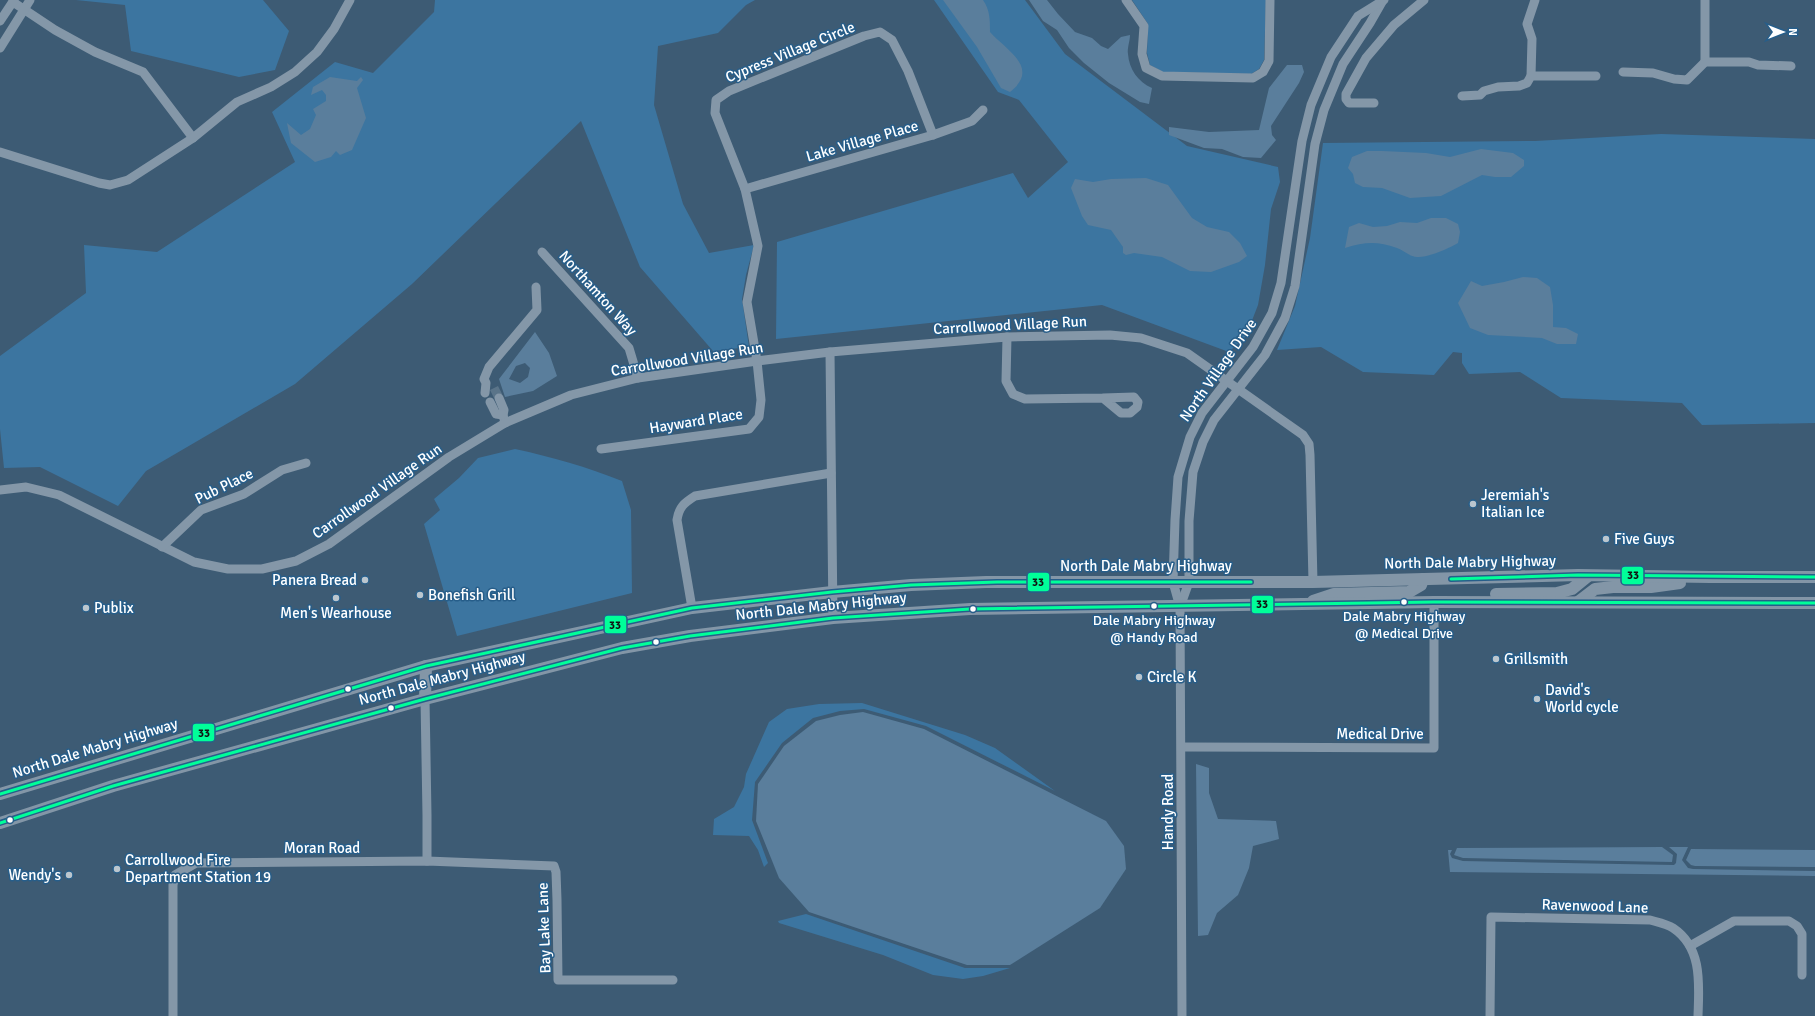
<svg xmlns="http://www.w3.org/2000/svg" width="1815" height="1016" font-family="Signika,sans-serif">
<rect width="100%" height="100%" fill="#3d5b74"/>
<g fill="#3c75a0">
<polygon points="76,0 263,0 289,31 275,70 239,77 131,51 125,5"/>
<polygon points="435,0 755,0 746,5 718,33 658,46 654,105 683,204 709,253 754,245 746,275 742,299 749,347 713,351 640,267 581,121 412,284 295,384 146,471 118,506 40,467 4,468 0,429 0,356 86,293 84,245 157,252 295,162 272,112 335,62 373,73 434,12"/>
<polygon points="934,0 1025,0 1065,54 1187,146 1278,167 1280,182 1271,209 1265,265 1258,305 1246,336 1229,352 1102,305 776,339 777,242 1013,173 1028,198 1068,162 1019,100 998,92"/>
<polygon points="1132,0 1266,0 1264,60 1259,69 1251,74 1163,72 1150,65 1147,53 1148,24"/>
<polygon points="1661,134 1815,139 1815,423 1702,425 1682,403 1561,398 1520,372 1469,374 1462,363 1462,353 1453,352 1434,375 1363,372 1321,347 1277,350 1295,306 1310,238 1323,143 1535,141"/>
<path d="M515 449C552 457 587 467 622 481L631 510 632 593 457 636 424 524 440 510 434 499 459 478 478 458Z"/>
<polygon points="862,703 965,735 995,748 1055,791 926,726 864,709 840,711 813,718 782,743 755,782 752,820 768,863 764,867 758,850 749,836 713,835 714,819 734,807 744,787 746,774 769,722 787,709 819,704"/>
<polygon points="806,914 965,968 1010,968 983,976 963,979 933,975 883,955 779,923 778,921"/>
</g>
<g fill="#5a7e9c" fill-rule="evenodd">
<path d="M943 0H983C990 10 990 20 990 32 1006 50 1041 68 1010 92L1001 88 977 47Z"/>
<path d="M1029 0H1047L1058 14 1075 32 1092 38 1101 46 1108 49 1121 37 1130 35C1130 41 1127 48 1128 54 1129 69 1138 82 1152 88L1149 104 1140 102 1109 83 1084 63 1069 48 1057 30 1043 21Z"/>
<polygon points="1287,65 1302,65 1304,72 1299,83 1271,126 1272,135 1276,140 1261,158 1243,157 1222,149 1204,148 1169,135 1169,127 1209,132 1259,130 1269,88"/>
<polygon points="330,77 357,81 361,77 363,80 357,88 366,118 352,150 340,155 336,151 331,157 315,162 291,143 287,123 301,135 310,129 316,115 313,109 326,101 326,95 322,90 311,95 313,87"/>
<polygon points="1481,149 1513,153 1524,160 1524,166 1511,177 1495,177 1482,175 1441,196 1410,198 1382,188 1363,187 1355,183 1353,174 1348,168 1352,157 1367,151 1382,151 1426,153 1450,157"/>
<polygon points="1146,178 1168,185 1192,218 1207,227 1229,232 1240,243 1247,256 1239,262 1211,272 1190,271 1162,257 1134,253 1126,255 1123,253 1123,247 1111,230 1088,225 1082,216 1071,188 1075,179 1093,182 1111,179"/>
<path d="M1431 218H1446L1458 224 1460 232 1458 243C1450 248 1427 258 1417 257 1410 257 1403 250 1397 248 1377 241 1365 242 1345 248L1349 227 1359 223 1373 227 1387 226 1400 222 1417 223Z"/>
<polygon points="1523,277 1537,278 1550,287 1553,305 1553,327 1566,328 1578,334 1576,344 1557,344 1542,338 1488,335 1470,328 1458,303 1471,281 1482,286 1504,282"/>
<path d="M535 332 549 353 557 376 533 391 505 397 499 379ZM525 363 530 368 528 377 520 383 509 379 516 366Z"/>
<polygon points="863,712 924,729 1106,821 1124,846 1126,869 1100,908 1010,965 967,965 809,912 779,878 756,821 758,784 784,746 816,721 840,715"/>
<polygon points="1196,764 1209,768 1209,793 1218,819 1276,821 1279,839 1253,846 1249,868 1238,895 1217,913 1208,935 1198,936"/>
<polygon points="1662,847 1673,855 1672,862 1463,858 1454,855 1457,848"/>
<polygon points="1669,847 1688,847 1682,860 1688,868 1693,869 1815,871 1815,876 1450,872 1448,850 1452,850 1450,854 1452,858 1463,861 1674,865 1676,863 1677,854"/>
<polygon points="1691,849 1815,850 1815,867 1695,866 1691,865 1686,860"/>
</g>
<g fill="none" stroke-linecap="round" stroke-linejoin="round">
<polyline stroke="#5a7489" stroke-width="9" stroke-dasharray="9 4.5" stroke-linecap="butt" points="494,388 499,398"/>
<g stroke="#8497a8" stroke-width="9">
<polyline points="1126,0 1144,26 1142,54 1146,68 1162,76 1253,78 1263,72 1269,61 1270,0"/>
<polyline points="13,2 55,30 95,52 143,72 193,138"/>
<polyline points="0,21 14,0"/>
<polyline points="0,48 30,0"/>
<polyline points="1705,62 1705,0"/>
<polyline points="1623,72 1653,73 1674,79 1687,80 1705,62 1749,62 1758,65 1791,66"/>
<polyline points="1531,76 1532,39 1527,24 1535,0"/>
<polyline points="1462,96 1480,95 1484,91 1498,87 1519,86 1527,83 1531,76 1596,76"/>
<polyline points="1374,103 1349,103 1346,99 1346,94 1366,58 1394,25 1424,0"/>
<polyline points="0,152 99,183 110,185 128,180 193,138 237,102 271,87 295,72 317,52 334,29 350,0"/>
<polyline points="745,189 933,135 972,121 983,110"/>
<polyline points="542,252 629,348 638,378"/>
<polyline points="1007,337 1006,381 1013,394 1025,399 1103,398 1121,413 1130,413 1137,407 1138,402 1134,397 1103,398"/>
<polyline points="830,352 833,618"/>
<polyline points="485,393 486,383 484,379 489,367 537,310 536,287"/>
<polyline points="499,398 504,410 503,415 505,423"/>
<polyline points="490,402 496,414 503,415"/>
<polyline points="601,449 749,429 759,417 761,400 757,361 747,302 758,246 745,189 715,113 716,100 729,91 864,36 880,32 892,40 908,71 933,135"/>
<polyline points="0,490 26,487 59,495 194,562 228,569 262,569 296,561 329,544 449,457 505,423 571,395 638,378 757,361 830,352 1007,337 1110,335 1141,338 1187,353 1303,435 1309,444 1310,455 1313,582"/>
<polyline points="162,547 201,510 244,494 282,470 306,463"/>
<polyline points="1180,607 1189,582 1189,521 1193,472 1203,442 1214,420 1265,355 1285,318 1295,286 1315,144 1324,110 1343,64 1370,23 1382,2"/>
<path d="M692 608 677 520C679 507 684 503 695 496L831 473"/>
<polyline points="425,699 427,815 427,861"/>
<polyline points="1182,747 1434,748 1434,602"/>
<polyline points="1690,946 1734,921 1789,921 1797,926 1802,934 1802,975"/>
<polyline points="173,1016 173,885 175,875 196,863 427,861 554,866 556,872 557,900 558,980 673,980"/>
<polyline points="1182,1016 1180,607 1173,582 1175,520 1178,477 1190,437 1202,413 1253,347 1272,313 1281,283 1302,141 1311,105 1331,57 1358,16 1384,0"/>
<path d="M1490 1016 1491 917 1650 920C1657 922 1667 924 1673 928 1703 948 1699 985 1698 1016"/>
</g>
<g stroke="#8396a7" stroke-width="12">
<polyline points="1496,594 1557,593 1572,589 1588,576"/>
<polyline points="1313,601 1334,594 1409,592 1421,585 1423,579"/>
<polyline points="1578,602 1595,589 1613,587 1651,587 1680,583"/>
<polyline points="425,699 426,666"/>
<polyline points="0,794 426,666 692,608 832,592 911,585 986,582 1313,582 1578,575 1710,577 1815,577"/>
<polyline points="0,823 113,786 425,699 622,648 690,636 833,618 970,609 1434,602 1815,603"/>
</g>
<g stroke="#275e8a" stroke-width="6">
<g id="bus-1">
<polyline points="1451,579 1578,575 1815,577"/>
<polyline points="0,794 426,666 692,608 832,592 911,585 997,582 1251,582"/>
<polyline points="0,823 113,786 425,699 622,648 690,636 833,618 970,609 1434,602 1815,603"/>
</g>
</g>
<use href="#bus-1" stroke="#0f9" stroke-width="3"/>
</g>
<g fill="#bbc6ce" stroke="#275e8a" stroke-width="1.5">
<circle cx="1473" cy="504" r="4"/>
<circle cx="1606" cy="539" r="4"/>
<circle cx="365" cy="580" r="4"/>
<circle cx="420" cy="595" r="4"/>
<circle cx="336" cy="598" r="4"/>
<circle cx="86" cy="608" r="4"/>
<circle cx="1496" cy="659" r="4"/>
<circle cx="1139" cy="677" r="4"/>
<circle cx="1537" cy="699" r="4"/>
<circle cx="117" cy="869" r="4"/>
<circle cx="69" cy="875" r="4"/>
</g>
<g fill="#fff" stroke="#275e8a" stroke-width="1.5">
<circle cx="1404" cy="602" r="3.5"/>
<circle cx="1154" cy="606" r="3.5"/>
<circle cx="973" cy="609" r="3.5"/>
<circle cx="656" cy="642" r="3.5"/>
<circle cx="348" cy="689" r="3.5"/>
<circle cx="391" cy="708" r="3.5"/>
<circle cx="10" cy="820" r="3.5"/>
</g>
<g text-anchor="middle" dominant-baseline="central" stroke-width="3" stroke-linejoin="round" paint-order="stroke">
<g font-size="14" fill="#fff" stroke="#275e8a">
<text x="1404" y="616">Dale Mabry Highway<tspan x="1404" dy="17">@ Medical Drive</tspan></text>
<text x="1154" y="620">Dale Mabry Highway<tspan x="1154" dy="17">@ Handy Road</tspan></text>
</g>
<g font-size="15" fill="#fff" stroke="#275e8a">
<text transform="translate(790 52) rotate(-22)">Cypress Village Circle</text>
<text transform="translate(862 141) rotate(-16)">Lake Village Place</text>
<text transform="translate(598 293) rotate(48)">Northamton Way</text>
<text transform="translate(1010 325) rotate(-3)">Carrollwood Village Run</text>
<text transform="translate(687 359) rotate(-9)">Carrollwood Village Run</text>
<text transform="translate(1218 370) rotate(-55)">North Village Drive</text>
<text transform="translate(696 421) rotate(-9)">Hayward Place</text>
<text transform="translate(224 486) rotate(-26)">Pub Place</text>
<text transform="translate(377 491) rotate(-35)">Carrollwood Village Run</text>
<text transform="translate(1470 562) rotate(-1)">North Dale Mabry Highway</text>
<text x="1146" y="566">North Dale Mabry Highway</text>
<text transform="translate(821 606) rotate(-6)">North Dale Mabry Highway</text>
<text transform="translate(442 678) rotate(-15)">North Dale Mabry Highway</text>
<text x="1380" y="734">Medical Drive</text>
<text transform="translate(95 748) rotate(-17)">North Dale Mabry Highway</text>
<text transform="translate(1168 812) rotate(-90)">Handy Road</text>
<text x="322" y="848">Moran Road</text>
<text transform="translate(1595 906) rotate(2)">Ravenwood Lane</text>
<text transform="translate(544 928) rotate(-92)">Bay Lake Lane</text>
</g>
<g font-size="15" fill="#fff" stroke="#275e8a" text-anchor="start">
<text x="1481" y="495">Jeremiah's<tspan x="1481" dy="17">Italian Ice</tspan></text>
<text x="1614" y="539">Five Guys</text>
<text x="357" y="580" text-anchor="end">Panera Bread</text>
<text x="428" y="595">Bonefish Grill</text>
<text x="94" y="608">Publix</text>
<text x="336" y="613" text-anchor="middle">Men's Wearhouse</text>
<text x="1504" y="659">Grillsmith</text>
<text x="1147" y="677">Circle K</text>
<text x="1545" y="690">David's<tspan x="1545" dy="17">World cycle</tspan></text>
<text x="125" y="860">Carrollwood Fire<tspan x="125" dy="17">Department Station 19</tspan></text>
<text x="61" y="875" text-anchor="end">Wendy's</text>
</g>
</g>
<g stroke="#275e8a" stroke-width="1.5">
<rect x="1621" y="566" width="23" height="19" rx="4" fill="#0f9"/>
<rect x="1027" y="572" width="23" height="20" rx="4" fill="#0f9"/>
<rect x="1251" y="595" width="23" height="19" rx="4" fill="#0f9"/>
<rect x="604" y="615" width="23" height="19" rx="4" fill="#0f9"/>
<rect x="192" y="723" width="23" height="19" rx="4" fill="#0f9"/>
</g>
<g font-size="11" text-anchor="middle" font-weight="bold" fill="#111">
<text x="1633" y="579">33</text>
<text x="1038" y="586">33</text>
<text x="1262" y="608">33</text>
<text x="615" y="629">33</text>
<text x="204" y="737">33</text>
</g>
<g transform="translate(1783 32) rotate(90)" stroke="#275e8a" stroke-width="3" paint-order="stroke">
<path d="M0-3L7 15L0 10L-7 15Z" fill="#ffffff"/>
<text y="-6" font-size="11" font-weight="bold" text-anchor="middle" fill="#ffffff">N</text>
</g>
</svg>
